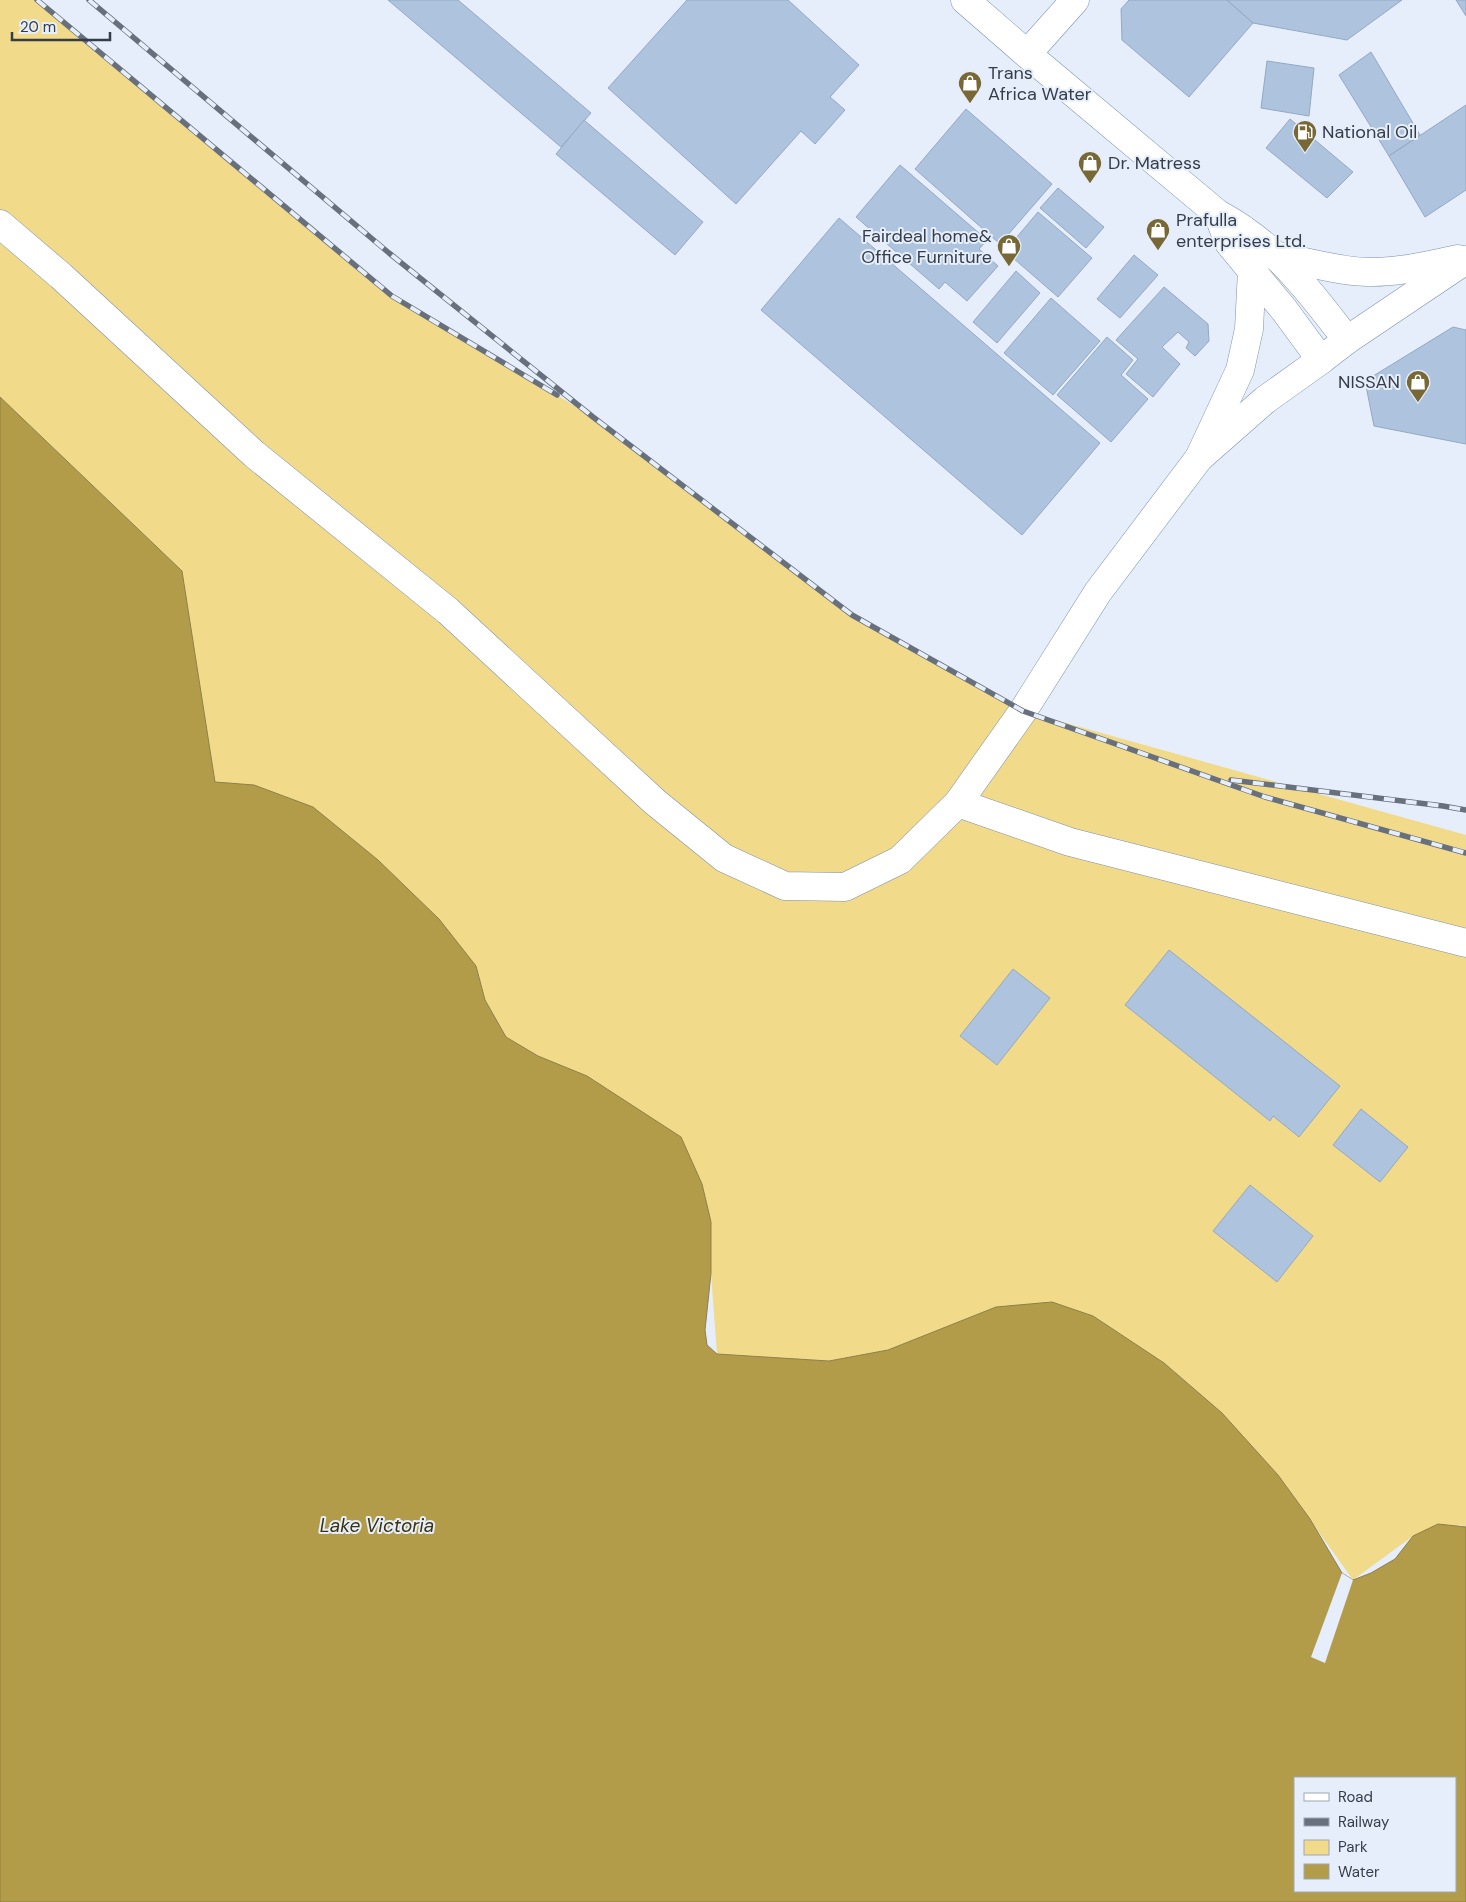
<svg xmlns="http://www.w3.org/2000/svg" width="1466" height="1902" font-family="'DM Sans',sans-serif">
<rect width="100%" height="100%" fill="#e5eefa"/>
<polygon fill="#f1da89" points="0,0 40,0 392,296 593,417 852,615 931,662 1023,711 1466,835 1466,1527 1461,1525 1413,1536 1353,1580 1278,1475 1222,1413 1164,1363 1093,1316 996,1307 888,1350 829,1361 717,1354 711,1273 711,1222 538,1056 506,1037 485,1000 476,966 254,785 215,782 182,571 0,397"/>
<path fill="#b39c49" stroke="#8d8049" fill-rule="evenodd" d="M0 397 182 571 215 782 254 785 313 807 378 860 439 919 476 966 485 1000 506 1037 538 1056 587 1076 681 1137 702 1184 711 1222V1273L705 1330 707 1345 717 1354 829 1361 888 1350 996 1307 1052 1302 1093 1316 1164 1363 1222 1413 1278 1475 1310 1519 1342 1573 1353 1580 1371 1573 1395 1559 1413 1536 1438 1524 1466 1527V1902H0ZM1295 1778H1455V1891H1295Z"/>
<polygon fill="#e5eefa" points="1342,1573 1353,1580 1325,1663 1311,1657"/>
<g fill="#adc3de" stroke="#93a9c3">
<polygon points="388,0 458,0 591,113 561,147"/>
<polygon points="687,0 788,0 859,65 830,97 845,110 815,144 801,131 736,204 608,88"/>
<polygon points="1129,0 1227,0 1253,23 1189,97 1122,40 1121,9"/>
<polygon points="1227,0 1402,0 1347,40 1253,23"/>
<polygon points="1456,0 1466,0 1466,16"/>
<polygon points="1371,52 1420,135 1389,156 1339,75"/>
<polygon points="1267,61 1314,68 1309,116 1261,108"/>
<polygon points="1466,105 1466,190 1425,217 1389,156"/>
<polygon points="966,109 1052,184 1000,244 915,169"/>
<polygon points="1290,119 1353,172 1327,198 1266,148"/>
<polygon points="584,120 703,222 675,255 556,154"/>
<polygon points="900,165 987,240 979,249 998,266 967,301 945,282 939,289 856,217"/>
<polygon points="1058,188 1104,227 1086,248 1040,208"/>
<polygon points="1038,212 1092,258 1058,297 1005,251"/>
<polygon points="839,218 1100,443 1022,535 761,310"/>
<polygon points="1134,255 1158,275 1120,318 1097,299"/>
<polygon points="1016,271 1040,293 997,343 973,322"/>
<polygon points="1164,287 1208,324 1209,341 1195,356 1186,348 1189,342 1178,332 1162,347 1180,364 1153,397 1126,374 1138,359 1116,340"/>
<polygon points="1051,298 1100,341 1053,395 1004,353"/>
<polygon points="1453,327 1466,330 1466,444 1374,426 1365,381"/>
<polygon points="1107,337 1133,360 1121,375 1148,399 1111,442 1057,395"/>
<polygon points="1169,950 1340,1086 1299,1137 1273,1116 1270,1121 1125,1005"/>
<polygon points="1013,969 1050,998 997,1065 960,1036"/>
<polygon points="1361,1109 1408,1147 1380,1182 1333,1145"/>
<polygon points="1250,1185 1313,1236 1277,1282 1213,1231"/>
</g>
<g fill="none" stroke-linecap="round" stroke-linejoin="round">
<g stroke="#7c91ab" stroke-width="29">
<g id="minor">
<polyline points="1027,54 1075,0"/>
<polyline points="0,224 61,276 254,454 448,611 655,802 724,858 785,886 845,887 900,860 958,803 1023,711 1098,592 1199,458 1265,400 1321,360"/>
<polyline points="958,803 1070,842 1466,943"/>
</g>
</g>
<g stroke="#7c91ab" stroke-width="29">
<g id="major">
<path d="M965 0 1027 54 1218 214C1227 219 1236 224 1244 230 1284 257 1318 302 1347 340"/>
<polyline points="1218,214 1229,243 1285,311 1321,360 1347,340 1466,260"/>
<path d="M1273 255C1303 261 1336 271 1367 272 1398 273 1428 265 1458 259"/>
<polyline points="1199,458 1240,370 1249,329 1252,270"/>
</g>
</g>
<use href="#minor" stroke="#fff" stroke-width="28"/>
<use href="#major" stroke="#fff" stroke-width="28"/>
<g stroke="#67707c" stroke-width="5.5">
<g id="rail">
<polyline points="37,0 392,296 557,395"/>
<polyline points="89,0 389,253 593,417 852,615 1023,711 1265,797 1466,853"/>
<polyline points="1231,780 1443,806 1466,810"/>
</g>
</g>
<use href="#rail" stroke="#e5eefa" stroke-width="4" stroke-dasharray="11" stroke-linecap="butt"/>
</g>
<defs>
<g id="shop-pin" transform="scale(1.25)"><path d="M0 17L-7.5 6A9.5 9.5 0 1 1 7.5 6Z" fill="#776836" stroke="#e5eefa"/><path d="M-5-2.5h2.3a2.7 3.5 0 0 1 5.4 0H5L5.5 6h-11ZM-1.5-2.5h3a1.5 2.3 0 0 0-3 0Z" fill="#fff"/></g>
<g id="fuel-pin" transform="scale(1.25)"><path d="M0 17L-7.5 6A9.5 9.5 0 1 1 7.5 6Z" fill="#776836" stroke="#e5eefa"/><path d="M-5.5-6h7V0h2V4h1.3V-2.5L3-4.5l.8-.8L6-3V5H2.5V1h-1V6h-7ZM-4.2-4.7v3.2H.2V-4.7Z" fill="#fff"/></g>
</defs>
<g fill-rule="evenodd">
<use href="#shop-pin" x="970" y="83"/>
<use href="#fuel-pin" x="1305" y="132"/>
<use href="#shop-pin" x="1090" y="163"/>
<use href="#shop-pin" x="1158" y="230"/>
<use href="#shop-pin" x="1009" y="246"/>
<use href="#shop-pin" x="1418" y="382"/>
</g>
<g text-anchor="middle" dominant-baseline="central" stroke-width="4" stroke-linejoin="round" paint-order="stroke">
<g font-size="18" fill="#343d48" stroke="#e5eefa" text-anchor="start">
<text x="988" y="73">Trans<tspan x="988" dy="21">Africa Water</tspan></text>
<text x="1322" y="132">National Oil</text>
<text x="1108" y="163">Dr. Matress</text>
<text x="1176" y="220">Prafulla<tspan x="1176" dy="21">enterprises Ltd.</tspan></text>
<text x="992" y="236" text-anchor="end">Fairdeal home&amp;<tspan x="992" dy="21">Office Furniture</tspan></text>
<text x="1400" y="382" text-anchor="end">NISSAN</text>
</g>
<g font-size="19" font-style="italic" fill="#3c320d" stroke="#e5eefa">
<text x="377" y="1525">Lake Victoria</text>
</g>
</g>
<rect x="1294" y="1777" width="162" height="115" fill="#e5eefa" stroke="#9ea7b3"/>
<rect x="1304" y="1793" width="25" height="8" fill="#ffffff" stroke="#9ea7b3"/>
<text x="1338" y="1802" font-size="15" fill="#343d48">Road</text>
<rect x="1304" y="1818" width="25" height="8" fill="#67707c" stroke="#9ea7b3"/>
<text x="1338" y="1827" font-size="15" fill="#343d48">Railway</text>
<rect x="1304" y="1840" width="25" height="15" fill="#f1da89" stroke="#9ea7b3"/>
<text x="1338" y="1852" font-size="15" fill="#343d48">Park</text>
<rect x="1304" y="1864" width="25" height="15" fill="#b39c49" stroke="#9ea7b3"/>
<text x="1338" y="1877" font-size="15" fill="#343d48">Water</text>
<path d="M12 32v8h98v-8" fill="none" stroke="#343d48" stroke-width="2.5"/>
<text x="20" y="32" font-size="15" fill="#343d48" stroke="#e5eefa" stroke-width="4" paint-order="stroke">20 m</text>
</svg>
